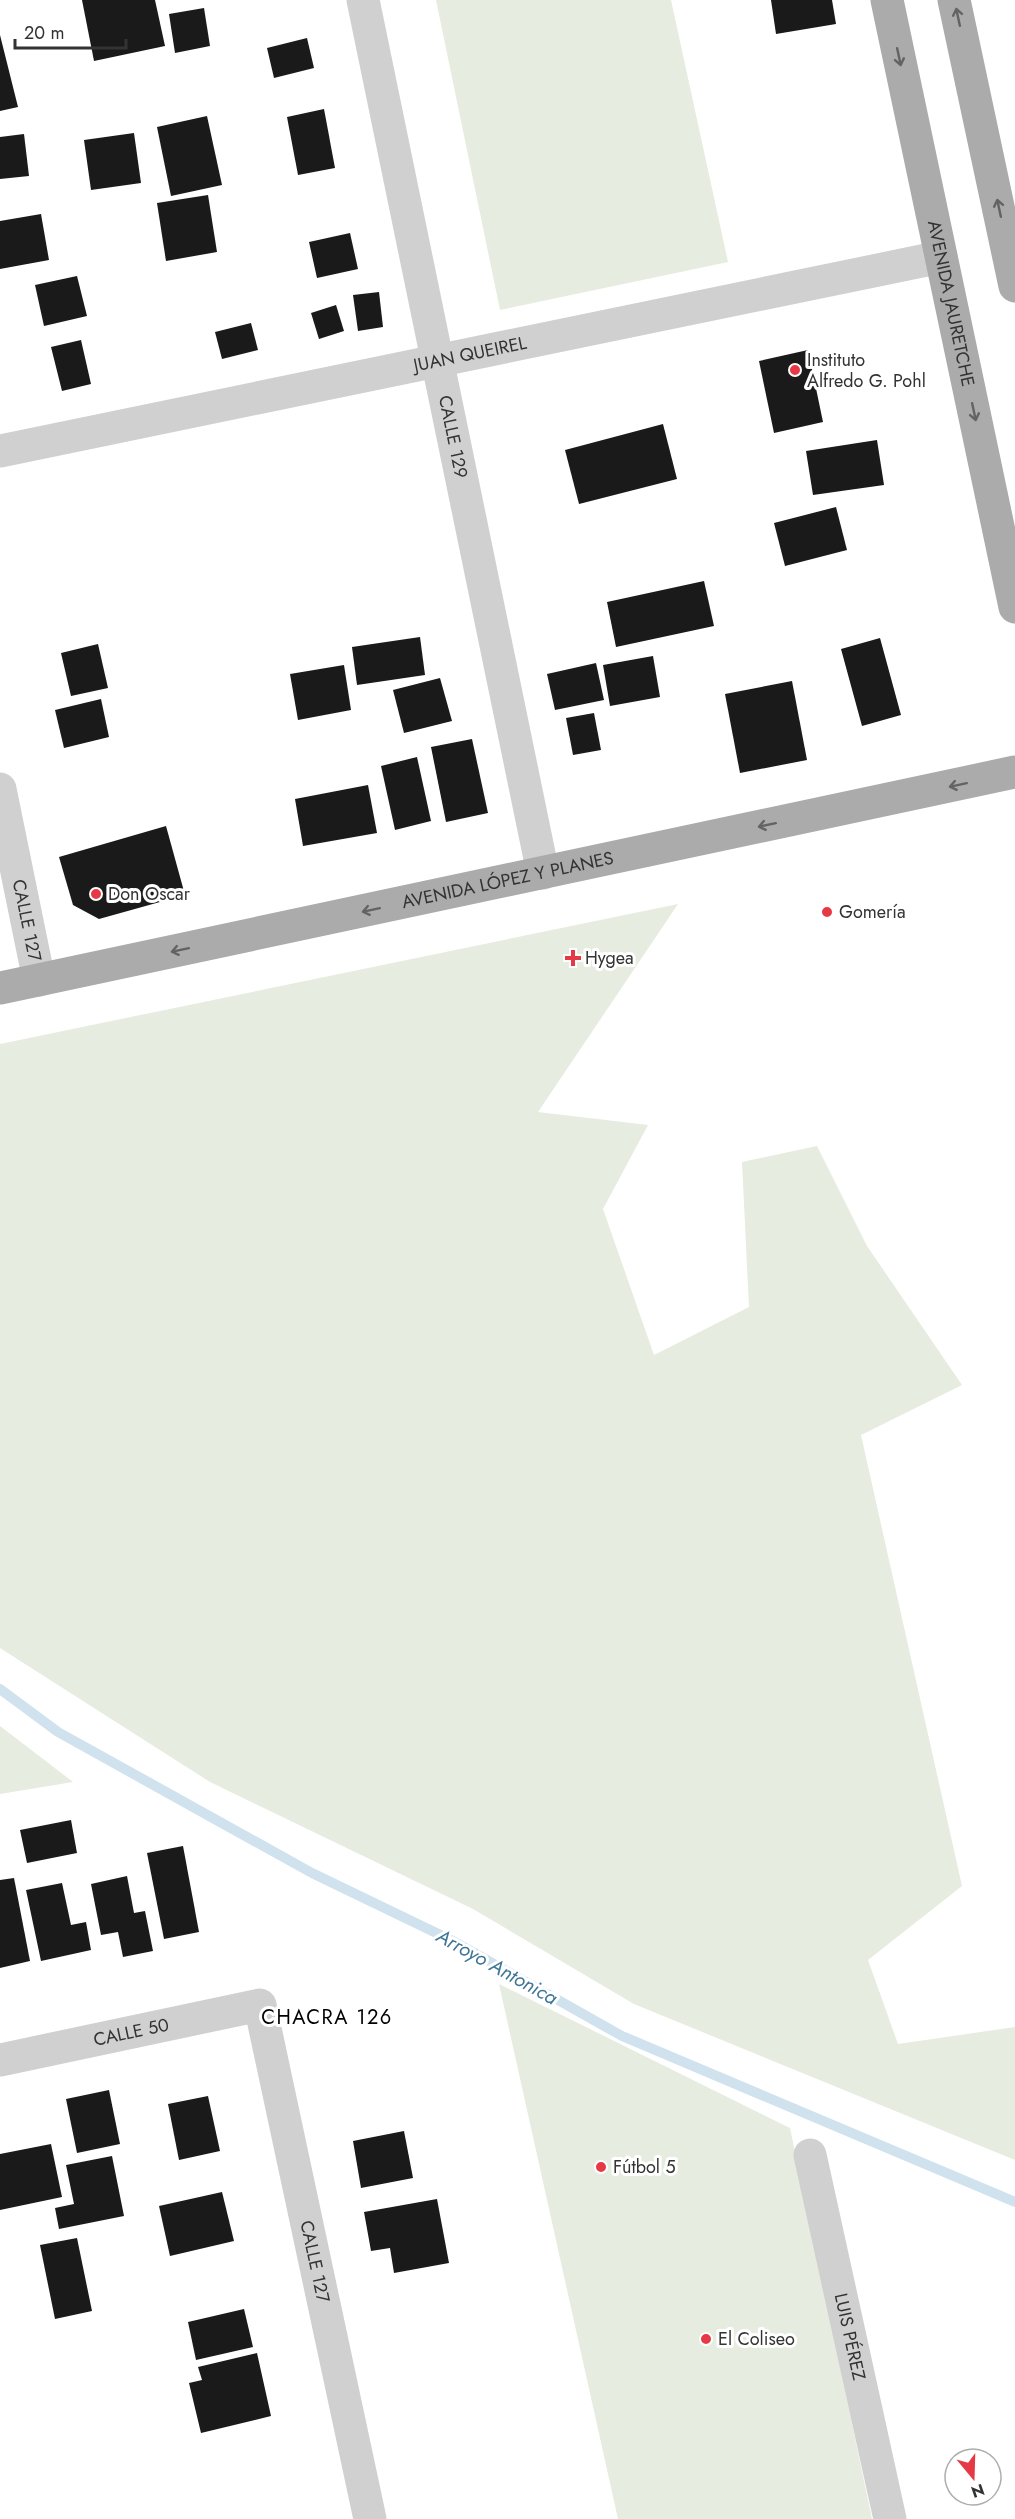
<svg xmlns="http://www.w3.org/2000/svg" width="1015" height="2519" font-family="Jost,sans-serif">
<rect width="100%" height="100%" fill="#fff"/>
<g fill="#e6ecdf">
<polygon points="436,0 671,0 728,262 500,310"/>
<polygon points="678,904 538,1112 648,1125 603,1209 654,1355 749,1307 742,1162 817,1146 867,1246 962,1385 861,1435 962,1886 868,1960 898,2044 1015,2027 1015,2160 634,2004 473,1909 210,1782 0,1648 0,1044"/>
<polygon points="0,1726 73,1782 0,1794"/>
<polygon points="499,1984 790,2128 872,2519 618,2519"/>
</g>
<g fill="none" stroke-linecap="round" stroke-linejoin="round">
<polyline stroke="#cfe2ee" stroke-width="10" points="0,1689 58,1732 312,1873 455,1942 622,2036 1015,2202"/>
</g>
<g fill="#1a1a1a">
<polygon points="82,0 155,0 165,46 94,61"/>
<polygon points="771,0 832,0 836,24 776,34"/>
<polygon points="204,8 210,46 175,53 169,14"/>
<polygon points="0,35 18,107 0,111"/>
<polygon points="307,38 314,68 274,78 267,48"/>
<polygon points="324,109 335,168 298,175 287,117"/>
<polygon points="207,116 222,185 171,196 157,127"/>
<polygon points="134,133 141,183 91,190 84,140"/>
<polygon points="24,134 29,176 0,179 0,137"/>
<polygon points="208,195 217,252 166,261 157,203"/>
<polygon points="41,214 49,260 0,269 0,221"/>
<polygon points="350,233 358,269 317,278 309,242"/>
<polygon points="77,276 87,316 44,326 35,285"/>
<polygon points="379,292 383,327 358,331 353,295"/>
<polygon points="336,305 344,331 319,339 311,313"/>
<polygon points="251,323 258,350 222,359 215,332"/>
<polygon points="81,340 91,384 62,391 51,347"/>
<polygon points="808,350 823,422 774,433 759,361"/>
<polygon points="663,424 677,479 579,504 565,450"/>
<polygon points="877,440 884,485 813,495 806,451"/>
<polygon points="836,507 847,550 785,566 774,523"/>
<polygon points="704,581 714,626 616,647 607,602"/>
<polygon points="420,637 425,675 357,685 352,647"/>
<polygon points="880,638 901,715 862,726 841,649"/>
<polygon points="98,644 108,688 71,696 61,653"/>
<polygon points="653,656 660,697 610,706 603,665"/>
<polygon points="596,663 604,700 555,710 547,674"/>
<polygon points="344,665 351,710 298,720 290,674"/>
<polygon points="440,678 452,721 404,733 393,690"/>
<polygon points="792,681 807,760 740,773 725,694"/>
<polygon points="101,699 109,737 64,748 55,710"/>
<polygon points="594,713 601,750 573,755 566,718"/>
<polygon points="472,739 488,813 446,822 431,747"/>
<polygon points="417,757 431,821 395,830 381,766"/>
<polygon points="368,785 377,833 303,846 295,799"/>
<polygon points="166,826 185,895 99,919 73,905 59,857"/>
<polygon points="71,1820 77,1853 27,1863 20,1830"/>
<polygon points="183,1846 199,1932 164,1939 147,1853"/>
<polygon points="127,1876 134,1913 145,1911 153,1951 123,1957 118,1932 101,1935 91,1884"/>
<polygon points="14,1878 30,1961 0,1968 0,1880"/>
<polygon points="62,1883 71,1925 86,1922 91,1950 41,1961 26,1890"/>
<polygon points="109,2090 120,2144 77,2153 66,2099"/>
<polygon points="208,2096 220,2151 179,2160 168,2104"/>
<polygon points="404,2131 413,2178 361,2188 353,2141"/>
<polygon points="51,2144 62,2197 0,2210 0,2154"/>
<polygon points="112,2156 124,2216 59,2229 55,2208 74,2204 66,2165"/>
<polygon points="222,2192 234,2241 170,2256 159,2206"/>
<polygon points="437,2199 449,2263 394,2273 390,2248 371,2251 364,2212"/>
<polygon points="77,2238 92,2311 55,2319 40,2245"/>
<polygon points="244,2309 253,2347 196,2360 188,2322"/>
<polygon points="257,2353 271,2416 201,2433 189,2383 202,2380 198,2367"/>
</g>
<g fill="none" stroke-linecap="round" stroke-linejoin="round">
<g stroke="#d0d0d0" stroke-width="33">
<path id="s1" d="M363 0 543 873"/>
<path id="s2" d="M0 451 941 257"/>
<path id="s3" d="M0 789 39 980"/>
<path id="s4" d="M0 2060 260 2005 370 2519"/>
<path id="s5" d="M810 2155 890 2519"/>
</g>
<g stroke="#ababab" stroke-width="33">
<path id="s6" d="M887 0 1015 607"/>
<polyline points="954,0 1015,286"/>
<path id="s7" d="M0 988 1015 772"/>
</g>
</g>
<defs><path id="oneway-shaft" d="M-6 0H5M1.5-3L5.5 0L1.5 3" fill="none" stroke-width="1.6" stroke-linecap="round" stroke-linejoin="round" transform="scale(1.5)"/></defs>
<g stroke="#636363">
<use href="#oneway-shaft" transform="translate(958 17) rotate(-102)"/>
<use href="#oneway-shaft" transform="translate(899 57) rotate(78)"/>
<use href="#oneway-shaft" transform="translate(999 208) rotate(-102)"/>
<use href="#oneway-shaft" transform="translate(974 412) rotate(78)"/>
<use href="#oneway-shaft" transform="translate(958 785) rotate(168)"/>
<use href="#oneway-shaft" transform="translate(767 825) rotate(168)"/>
<use href="#oneway-shaft" transform="translate(371 910) rotate(168)"/>
<use href="#oneway-shaft" transform="translate(180 950) rotate(168)"/>
</g>
<g fill="#e63946" stroke="#fff" stroke-width="2">
<circle cx="795" cy="370" r="6"/>
<circle cx="96" cy="894" r="6"/>
<circle cx="827" cy="912" r="6"/>
<path d="M570 949h6v6h6v6h-6v6h-6v-6h-6v-6h6z"/>
<circle cx="601" cy="2167" r="6"/>
<circle cx="706" cy="2339" r="6"/>
</g>
<g text-anchor="middle" dominant-baseline="central" stroke-width="6" stroke-linejoin="round" paint-order="stroke">
<g font-size="18" fill="#333" stroke="#fff">
<text stroke="none"><textPath href="#s6" startOffset="310">AVENIDA JAURETCHE</textPath></text>
<text stroke="none"><textPath href="#s2" startOffset="480">JUAN QUEIREL</textPath></text>
<text stroke="none"><textPath href="#s1" startOffset="446">CALLE 129</textPath></text>
<text stroke="none"><textPath href="#s7" startOffset="519">AVENIDA LÓPEZ Y PLANES</textPath></text>
<text stroke="none"><textPath href="#s3" startOffset="134">CALLE 127</textPath></text>
<text stroke="none"><textPath href="#s4" startOffset="134">CALLE 50</textPath></text>
<text stroke="none"><textPath href="#s4" startOffset="528">CALLE 127</textPath></text>
<text stroke="none"><textPath href="#s5" startOffset="186">LUIS PÉREZ</textPath></text>
</g>
<g font-size="18" fill="#333" stroke="#fff" text-anchor="start">
<text x="807" y="360">Instituto<tspan x="807" dy="21">Alfredo G. Pohl</tspan></text>
<text x="108" y="894">Don Oscar</text>
<text x="839" y="912">Gomería</text>
<text x="585" y="958">Hygea</text>
<text x="613" y="2167">Fútbol 5</text>
<text x="718" y="2339">El Coliseo</text>
</g>
<g font-size="20" font-style="italic" fill="#3f7597" stroke="#fff">
<text transform="translate(497 1967) rotate(29)">Arroyo Antonica</text>
</g>
<g font-size="20" letter-spacing="1.5" fill="#000" stroke="#fff">
<text x="327" y="2017">CHACRA 126</text>
</g>
</g>
<g transform="translate(973 2477) rotate(161)"><circle r="28" fill="#ffffff" stroke="#adadad" stroke-width="1.5"/>
<path d="M0-4.5L10 22L0 15L-10 22Z" fill="#e63946"/>
<text y="-9" font-size="16" font-weight="bold" text-anchor="middle" fill="#333333">N</text>
</g>
<path d="M15 39v9h111v-9" fill="none" stroke="#333333" stroke-width="3"/>
<text x="24" y="39" font-size="18" fill="#333333" stroke="#ffffff" stroke-width="4.5" paint-order="stroke">20 m</text>
</svg>
